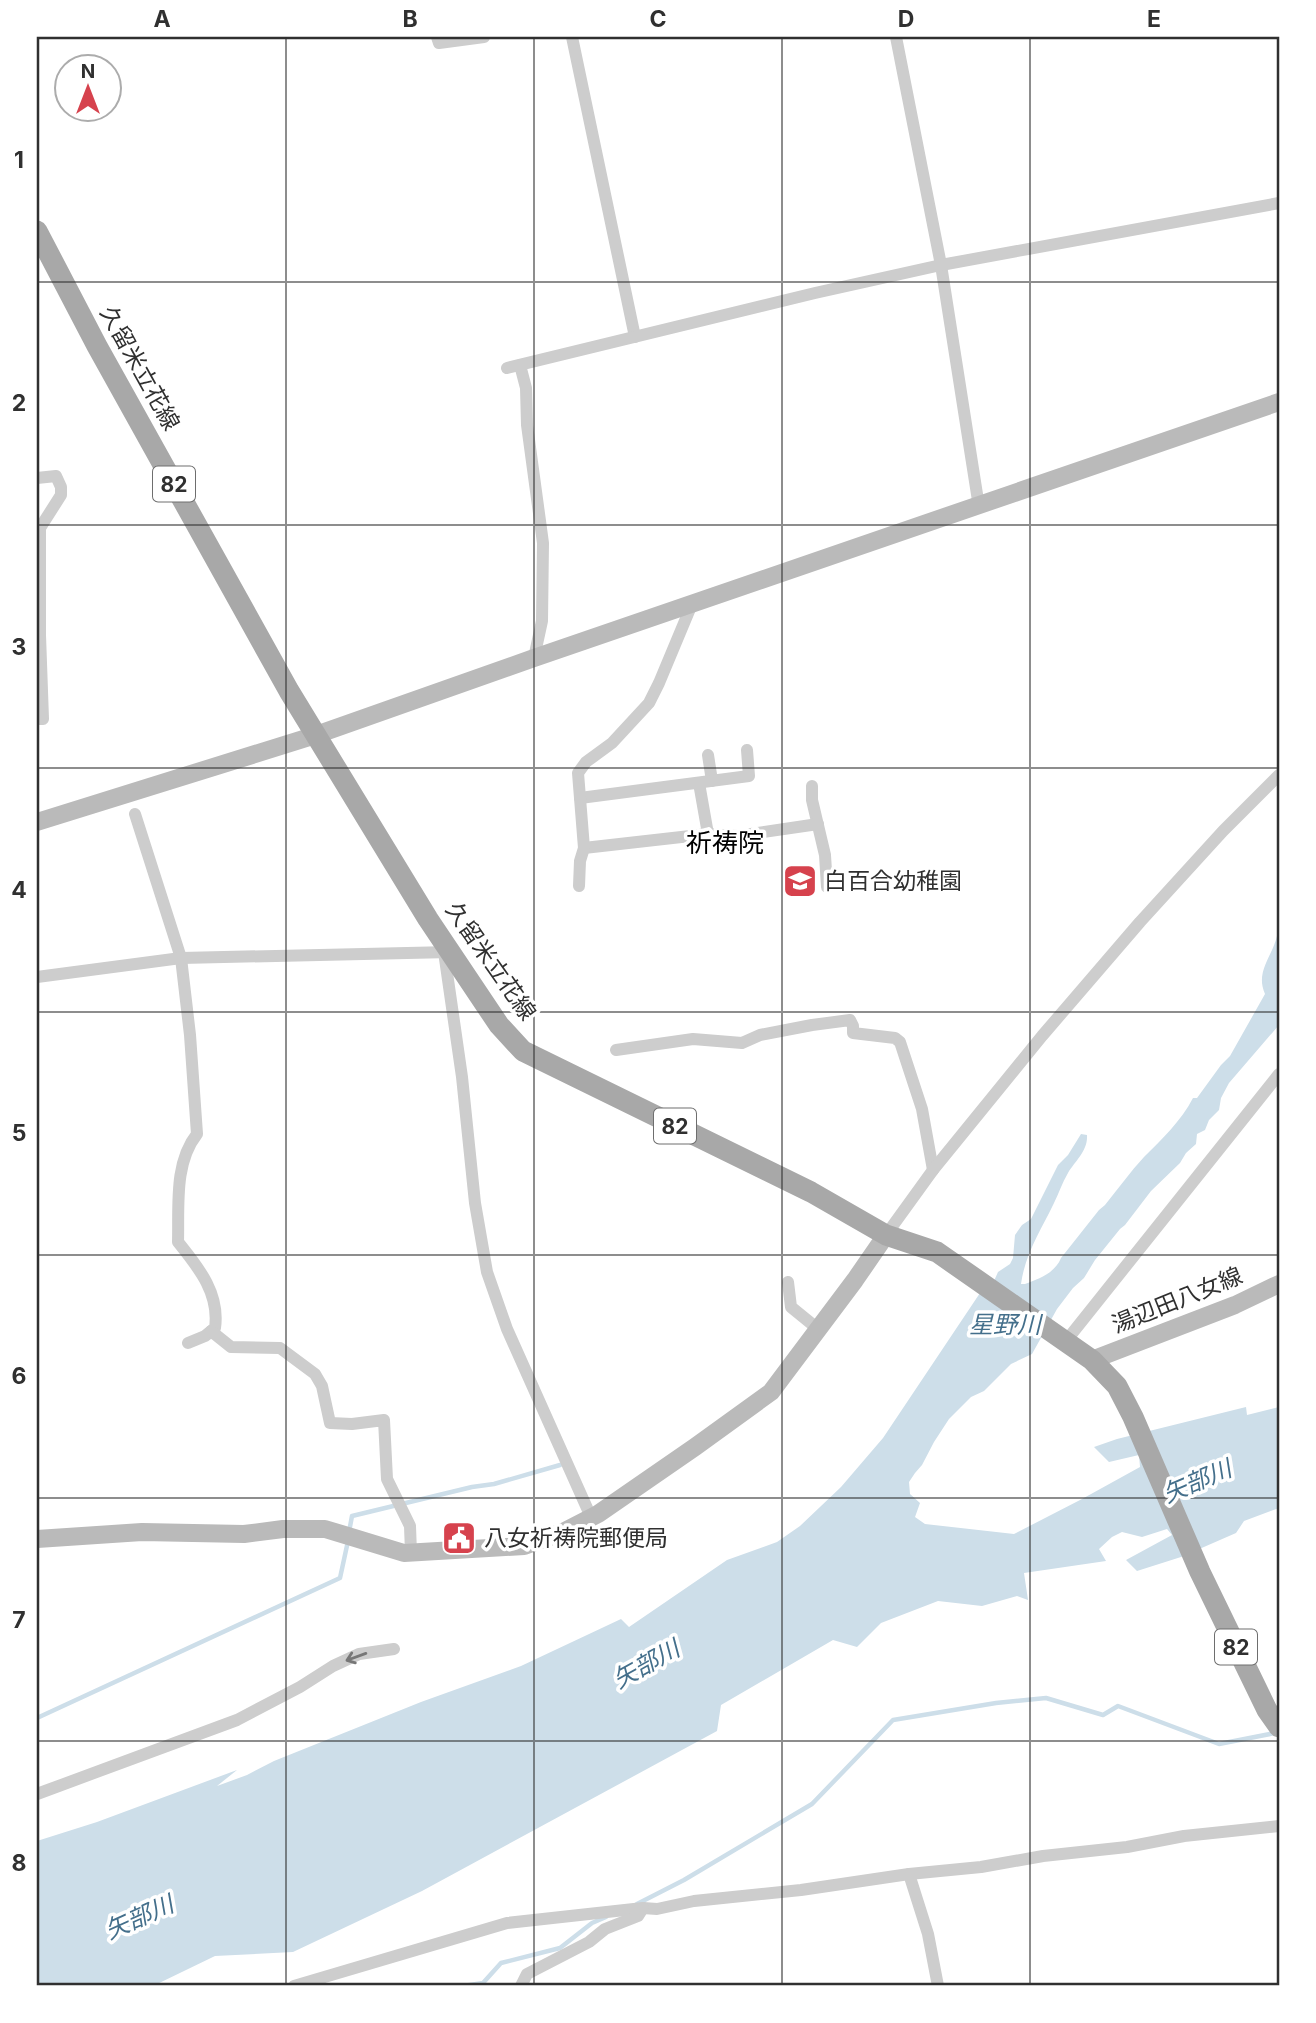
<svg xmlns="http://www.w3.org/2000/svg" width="1316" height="2023" font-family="Inter,'Noto Sans JP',sans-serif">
<rect width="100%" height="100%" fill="#fff"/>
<path fill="#cddee9" d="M1279 891V1025L1229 1083 1221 1098 1219 1110 1209 1120 1205 1130 1197 1134 1196 1144 1186 1153 1180 1163 1151 1191 1125 1225 1120 1229 1095 1260 1084 1278 1073 1288 1057 1309 1032 1354 1011 1364 984 1391 971 1397 949 1419 934 1442 922 1465 915 1473 909 1482 910 1494 920 1503 915 1517 925 1524 1014 1534 1082 1499 1140 1467 1139 1455 1109 1462 1094 1447 1117 1439 1246 1407 1247 1415 1279 1407V1508L1244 1521 1236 1533 1181 1557 1137 1571 1126 1560 1172 1535 1167 1529 1142 1537 1122 1532 1112 1537 1099 1549 1106 1561 1024 1573 1028 1600 1017 1596 982 1606 938 1601 881 1623 857 1647 833 1640 721 1705 717 1731 422 1891 293 1952 215 1956 153 1986H37V1841L97 1822 237 1770 217 1786 247 1775 274 1761 421 1702 521 1666 621 1619 629 1627 727 1560 777 1542 800 1526 841 1487 883 1438 980 1293 994 1281 998 1272 1010 1264 1013 1258 1015 1235 1022 1225 1031 1219 1058 1165 1068 1155 1081 1134 1087 1135C1088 1151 1075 1161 1068 1173 1062 1183 1059 1193 1054 1203 1041 1230 1025 1254 1021 1284H1025C1039 1279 1055 1273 1061 1258L1099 1210 1105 1205C1118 1189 1130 1172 1144 1157 1162 1139 1181 1121 1193 1098H1197L1221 1065 1230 1056 1265 994C1255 972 1272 957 1277 936 1280 921 1275 906 1279 891Z"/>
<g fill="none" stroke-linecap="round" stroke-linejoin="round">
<g stroke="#cddee9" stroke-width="4.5">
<polyline points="349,1532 352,1516 472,1487 494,1484 560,1465"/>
<polyline points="37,1718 340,1578 348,1541"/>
<polyline points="637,1904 684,1880 812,1804 893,1720 996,1703 1046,1698 1103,1715 1118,1706 1219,1744 1275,1733"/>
<polyline points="463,1986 483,1983 501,1963 560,1948 592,1923 606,1917"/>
</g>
<g stroke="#cdcdcd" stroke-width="12">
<polyline points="437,37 439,43 484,37"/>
<polyline points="572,37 635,337"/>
<polyline points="896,37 941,265 979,507"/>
<polyline points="520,365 526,388 527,425 543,543 542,621 534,658"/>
<polyline points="507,368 815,293 941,265 1279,203"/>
<polyline points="37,478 56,476 61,487 61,495 40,528 40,635 43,719 37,719"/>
<polyline points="708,755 712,781"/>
<polyline points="699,783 708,834"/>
<polyline points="812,786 812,800 825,855 827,887"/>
<polyline points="580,798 749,776 747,750"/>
<path d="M135 814 181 958 190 1035 197 1134C174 1163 179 1206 178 1242 198 1267 220 1293 215 1328L205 1336 188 1343"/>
<polyline points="584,848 708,834 737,836 818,824"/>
<polyline points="579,886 580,861 584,848 578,773 586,762 612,743 649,703 659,683 692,604"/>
<polyline points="444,952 462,1077 475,1203 487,1272 507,1329 591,1517"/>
<polyline points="37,977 181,958 451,952"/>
<polyline points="616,1050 693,1039 742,1043 760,1035 812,1025 850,1020 853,1026 853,1033 895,1038 900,1042 922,1109 933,1170"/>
<polyline points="886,1235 933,1170 1042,1036 1140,922 1223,831 1279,775"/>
<polyline points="788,1282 791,1307 818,1329"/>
<polyline points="211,1331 231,1347 280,1348 315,1374 322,1386 330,1423 352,1424 384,1420 387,1479 410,1526 411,1553"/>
<polyline points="1066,1341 1279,1074"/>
<polyline points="37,1794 237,1720 300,1687 333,1666 359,1654 394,1649"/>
<polyline points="909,1874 928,1934 938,1986"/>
<polyline points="294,1986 507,1923 643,1908 657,1909 694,1901 801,1890 909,1874 981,1867 1043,1856 1127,1847 1184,1836 1279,1826"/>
<polyline points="521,1986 527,1974 589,1942 605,1929 638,1916 643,1908"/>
</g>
<g stroke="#bababa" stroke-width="18">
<polyline points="37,822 316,735 534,658 1279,402"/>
<polyline points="1092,1360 1235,1305 1279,1284"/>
<polyline points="37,1539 142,1532 244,1534 283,1529 325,1529 404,1553 524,1546 563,1532 598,1514 695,1447 771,1392 855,1280 886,1235"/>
</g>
<polyline stroke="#a8a8a8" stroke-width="21" points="37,231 97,346 289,691 428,919 499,1025 523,1051 811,1192 886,1235 937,1252 1092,1360 1117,1386 1133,1417 1200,1572 1267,1710 1279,1727"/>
</g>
<defs><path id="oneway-shaft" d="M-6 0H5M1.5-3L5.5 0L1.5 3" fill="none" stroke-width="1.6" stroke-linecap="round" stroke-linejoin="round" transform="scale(1.75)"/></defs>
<use stroke="#777" href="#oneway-shaft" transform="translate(356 1657) rotate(160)"/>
<path fill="none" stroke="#303030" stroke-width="2" stroke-opacity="0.55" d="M286 37V1986M534 37V1986M782 37V1986M1030 37V1986M37 282H1279M37 525H1279M37 768H1279M37 1012H1279M37 1255H1279M37 1498H1279M37 1741H1279"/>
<defs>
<g id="school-square" transform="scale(1.75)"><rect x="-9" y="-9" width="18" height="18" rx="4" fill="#d6424d" stroke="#fff"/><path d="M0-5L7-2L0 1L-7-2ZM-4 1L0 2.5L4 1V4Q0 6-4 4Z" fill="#fff"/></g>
<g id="civic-square" transform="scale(1.75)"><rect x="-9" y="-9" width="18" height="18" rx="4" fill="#d6424d" stroke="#fff"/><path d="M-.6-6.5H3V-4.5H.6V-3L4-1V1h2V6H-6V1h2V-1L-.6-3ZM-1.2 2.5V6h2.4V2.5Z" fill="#fff"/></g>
</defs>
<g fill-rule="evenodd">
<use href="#school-square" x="800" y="881"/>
<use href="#civic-square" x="459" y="1538"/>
</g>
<g text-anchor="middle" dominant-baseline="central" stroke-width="7" stroke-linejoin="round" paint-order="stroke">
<g fill="#fff" stroke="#6e6e6e" stroke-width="2">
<rect x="153" y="466.5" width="42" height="35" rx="5"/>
<rect x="654" y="1108.5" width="42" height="35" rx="5"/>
<rect x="1215" y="1629.5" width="42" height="35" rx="5"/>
</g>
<g font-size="21" font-weight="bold" fill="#303030">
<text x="174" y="484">82</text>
<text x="675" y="1126">82</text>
<text x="1236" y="1647">82</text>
</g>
<g font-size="23" fill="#303030" stroke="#fff">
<text transform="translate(140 368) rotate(61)">久留米立花線</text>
<text transform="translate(491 961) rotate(55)">久留米立花線</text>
<text transform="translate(1177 1300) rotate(-22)">湯辺田八女線</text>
</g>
<g font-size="23" fill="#303030" stroke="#fff" text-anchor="start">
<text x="824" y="881">白百合幼稚園</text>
<text x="484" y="1538">八女祈祷院郵便局</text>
</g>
<g font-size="24" font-style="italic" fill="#446f8b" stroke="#fff">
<text x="1005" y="1324">星野川</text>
<text transform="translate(1197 1481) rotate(-23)">矢部川</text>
<text transform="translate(646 1664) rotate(-29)">矢部川</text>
<text transform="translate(139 1917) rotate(-24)">矢部川</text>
</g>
<g font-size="26" fill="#000" stroke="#fff">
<text x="725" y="842">祈祷院</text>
</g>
</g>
<rect width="1316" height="2023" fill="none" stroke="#ffffff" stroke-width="77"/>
<g transform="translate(88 88)"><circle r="33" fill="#ffffff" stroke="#acacac" stroke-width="2"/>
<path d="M0-5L12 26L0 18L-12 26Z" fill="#d6424d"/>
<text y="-10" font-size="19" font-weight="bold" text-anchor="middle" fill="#303030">N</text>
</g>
<rect x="38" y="38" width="1240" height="1946" fill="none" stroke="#303030" stroke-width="2.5"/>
<g font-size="23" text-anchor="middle" font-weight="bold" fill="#303030">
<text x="162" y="27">A</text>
<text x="410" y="27">B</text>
<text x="658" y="27">C</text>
<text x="906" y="27">D</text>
<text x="1154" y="27">E</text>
<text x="19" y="168">1</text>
<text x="19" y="411">2</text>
<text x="19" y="655">3</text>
<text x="19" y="898">4</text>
<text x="19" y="1141">5</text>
<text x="19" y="1384">6</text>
<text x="19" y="1628">7</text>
<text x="19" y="1871">8</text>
</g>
</svg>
